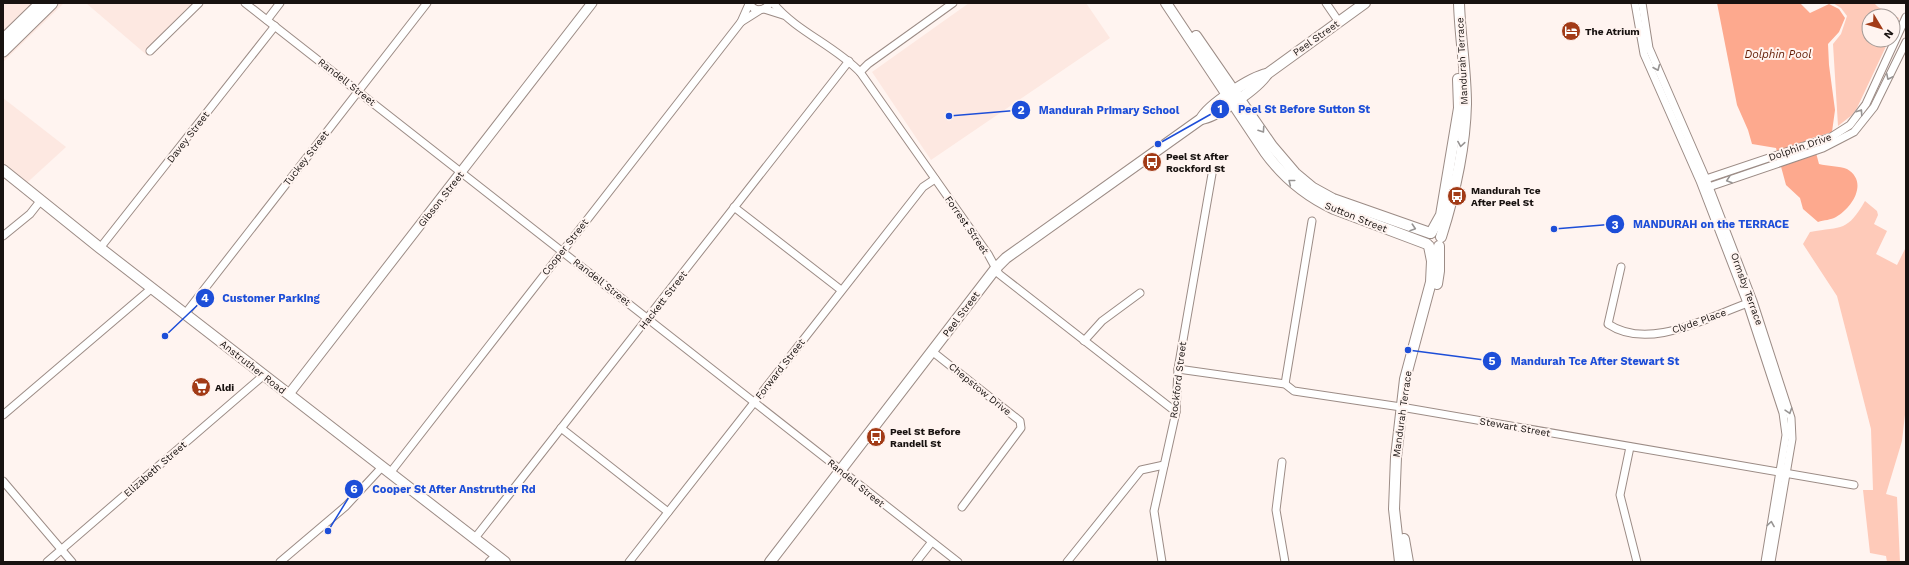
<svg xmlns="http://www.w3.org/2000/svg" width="1909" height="565" font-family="'Work Sans',sans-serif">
<rect width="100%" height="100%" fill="#fff4f0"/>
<g fill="#fde8e1">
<polygon points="3,3 64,3 3,62"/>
<polygon points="86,3 202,3 148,56"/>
<polygon points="969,3 1086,3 1110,38 931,160 872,72"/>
<polygon points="3,98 66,147 19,190 3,178"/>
</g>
<g fill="#fecab9">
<polygon points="1833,3 1874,3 1878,7 1899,18 1893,31 1893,16 1869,16 1869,40 1889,40 1857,108 1852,115 1838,126 1833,44 1841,34 1847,16 1841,8"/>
<path d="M1865 201 1877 211 1878 215 1874 224 1887 231 1876 254 1897 265 1906 247V406L1902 441 1886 494 1897 497 1900 562H1887L1886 556 1870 553 1863 490H1873L1871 429 1837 296 1803 244 1810 232C1843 226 1847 232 1865 201Z"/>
</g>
<path fill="#fda98e" d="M1717 3H1800L1810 13 1829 4 1839 9 1845 18 1839 32 1828 44 1829 65 1835 110 1832 132 1812 138 1819 164C1827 166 1840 166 1847 169 1869 182 1852 208 1836 217 1831 220 1824 220 1818 222L1803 209 1800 198 1786 185 1776 148 1752 144 1748 130 1737 105Z"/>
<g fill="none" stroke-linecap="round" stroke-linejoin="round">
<g stroke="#9c8c86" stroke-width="9">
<g id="minor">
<polyline points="245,3 958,562"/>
<path d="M749 3C754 12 764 12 770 3"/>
<path d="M773 3C797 32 834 45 860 72L988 254 999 274 1176 412"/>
<polyline points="1326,3 1339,22"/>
<polyline points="1635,3 1644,54 1700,181 1747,303 1783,413 1786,435 1765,562"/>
<polyline points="1642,3 1649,48 1706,179 1753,301 1791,418 1792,439 1771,562"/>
<polyline points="764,9 783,15"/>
<polyline points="267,20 280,3"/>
<polyline points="741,22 760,10"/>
<polyline points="150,51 199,3"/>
<polyline points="860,72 868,64 953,3"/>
<polyline points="1703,180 1831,137 1850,125 1866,104 1906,17"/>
<polyline points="1706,188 1823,148 1854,132 1874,107 1906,42"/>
<polyline points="734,207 841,290"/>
<polyline points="3,236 30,214 41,200"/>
<polyline points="100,248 275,26"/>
<path d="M1621 267 1608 324C1650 352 1709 316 1751 302"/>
<polyline points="185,314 427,3"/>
<polyline points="1084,341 1102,321 1140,293"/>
<polyline points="933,352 1020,421 1021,428 962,507"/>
<polyline points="1178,369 1285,384 1294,391 1401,407 1854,485"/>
<polyline points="1285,384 1312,221"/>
<polyline points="3,415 152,288"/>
<polyline points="561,428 668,512"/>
<polyline points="1630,447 1620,495 1637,562"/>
<polyline points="1282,462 1276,510 1285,562"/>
<polyline points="390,473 741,22 749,4"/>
<polyline points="3,481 72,562"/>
<polyline points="475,538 849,61"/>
<polyline points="47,562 264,375"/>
<polyline points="280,562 346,506 382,467"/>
<polyline points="489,562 496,555"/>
<polyline points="629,562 923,187 935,179"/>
<polyline points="916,562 931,543"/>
<polyline points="1067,562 1141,470 1164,465"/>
<polyline points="1162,562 1154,511 1176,412 1178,369 1212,174"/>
</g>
</g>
<g stroke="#9c8c86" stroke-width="11">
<polyline id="tertiary" points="289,394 592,3"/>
</g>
<g stroke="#9c8c86" stroke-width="12">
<g id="secondary">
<path d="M1166 3 1265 152C1283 177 1306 196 1334 209L1427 244"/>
<polyline points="1196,36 1272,146 1295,173 1313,188 1333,199 1430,233"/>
<path d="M1201 119C1217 117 1258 88 1267 74L1365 3"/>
<polyline points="3,170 100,248 505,562"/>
<polyline points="1431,233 1441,215 1459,108 1458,79"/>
<path d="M1441 237C1454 196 1465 148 1466 104 1466 70 1460 37 1459 3"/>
<polyline points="1437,284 1439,271 1439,246"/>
<polyline points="1404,539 1408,562"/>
<path d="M770 562 996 268 1006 258 1201 119C1208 105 1251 77 1267 74"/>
<polyline points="1400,562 1394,509 1396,457 1405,379 1431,282 1432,261 1429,246"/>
</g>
</g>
<g stroke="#9c8c86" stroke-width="13">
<g id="primary">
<polyline points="3,40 41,3"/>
<polyline points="3,51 52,3"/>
</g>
</g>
<use href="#minor" stroke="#fff" stroke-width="7"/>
<use href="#tertiary" stroke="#fff" stroke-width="9"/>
<use href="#secondary" stroke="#fff" stroke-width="10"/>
<use href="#primary" stroke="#fff" stroke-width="11"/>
</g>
<defs><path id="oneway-chevron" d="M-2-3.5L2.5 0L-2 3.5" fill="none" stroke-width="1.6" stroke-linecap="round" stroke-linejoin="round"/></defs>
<g stroke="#979493">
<use href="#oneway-chevron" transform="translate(1657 68) rotate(67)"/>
<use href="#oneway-chevron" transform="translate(1889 77) rotate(116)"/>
<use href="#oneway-chevron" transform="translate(1860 112) rotate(-56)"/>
<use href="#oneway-chevron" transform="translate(1262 130) rotate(56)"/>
<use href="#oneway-chevron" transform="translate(1461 144) rotate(99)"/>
<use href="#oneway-chevron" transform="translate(1729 180) rotate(161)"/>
<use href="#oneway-chevron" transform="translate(1291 182) rotate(-141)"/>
<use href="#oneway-chevron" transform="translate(1413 228) rotate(18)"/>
<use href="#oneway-chevron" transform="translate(1789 411) rotate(72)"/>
<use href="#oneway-chevron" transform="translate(1771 524) rotate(-81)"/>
</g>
<defs>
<g id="hotel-disc" transform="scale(1)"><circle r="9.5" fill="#a23b17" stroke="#fff4f0"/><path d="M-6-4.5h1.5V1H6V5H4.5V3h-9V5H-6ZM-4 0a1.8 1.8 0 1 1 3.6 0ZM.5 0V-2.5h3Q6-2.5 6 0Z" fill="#fff"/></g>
<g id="bus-disc" transform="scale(1)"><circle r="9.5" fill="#a23b17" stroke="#fff4f0"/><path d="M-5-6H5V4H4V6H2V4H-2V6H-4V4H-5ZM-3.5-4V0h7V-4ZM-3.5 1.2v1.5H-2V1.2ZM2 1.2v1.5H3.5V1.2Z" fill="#fff"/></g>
<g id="supermarket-disc" transform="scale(1)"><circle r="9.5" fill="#a23b17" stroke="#fff4f0"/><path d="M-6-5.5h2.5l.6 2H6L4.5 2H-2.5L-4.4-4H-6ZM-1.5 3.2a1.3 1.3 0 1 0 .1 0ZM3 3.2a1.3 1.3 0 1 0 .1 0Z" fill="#fff"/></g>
</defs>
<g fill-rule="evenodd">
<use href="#hotel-disc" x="1571" y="31"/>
<use href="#bus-disc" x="1152" y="162"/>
<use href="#bus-disc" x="1457" y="196"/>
<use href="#supermarket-disc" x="201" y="387"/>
<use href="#bus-disc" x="876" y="437"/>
</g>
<g text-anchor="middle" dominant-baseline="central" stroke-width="4" stroke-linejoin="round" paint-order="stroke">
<g font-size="10" font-weight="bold" fill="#181210" stroke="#fff4f0" text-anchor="start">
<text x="1585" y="31">The Atrium</text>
<text x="1166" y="156">Peel St After<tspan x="1166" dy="12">Rockford St</tspan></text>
<text x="1471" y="190">Mandurah Tce<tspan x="1471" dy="12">After Peel St</tspan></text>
<text x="215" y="387">Aldi</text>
<text x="890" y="431">Peel St Before<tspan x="890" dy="12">Randell St</tspan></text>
</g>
<g font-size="10" fill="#181210" stroke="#fff4f0">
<text transform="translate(1316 38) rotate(-35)">Peel Street</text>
<text transform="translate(1462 61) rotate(-93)">Mandurah Terrace</text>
<text transform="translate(347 82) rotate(38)">Randell Street</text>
<text transform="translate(188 137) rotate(-52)">Davey Street</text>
<text transform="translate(1800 147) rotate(-19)">Dolphin Drive</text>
<text transform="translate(306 158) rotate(-52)">Tuckey Street</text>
<text transform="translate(441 199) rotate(-52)">Gibson Street</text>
<text transform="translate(1356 217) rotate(22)">Sutton Street</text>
<text transform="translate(967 225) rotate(55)">Forrest Street</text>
<text transform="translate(565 247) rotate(-52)">Cooper Street</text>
<text transform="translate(602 282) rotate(38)">Randell Street</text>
<text transform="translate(1747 289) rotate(70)">Ormsby Terrace</text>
<text transform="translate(663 300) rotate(-52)">Hackett Street</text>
<text transform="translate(961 314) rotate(-53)">Peel Street</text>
<text transform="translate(1699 321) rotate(-19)">Clyde Place</text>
<text transform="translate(253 367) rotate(38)">Anstruther Road</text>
<text transform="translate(780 369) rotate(-52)">Forward Street</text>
<text transform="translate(1178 380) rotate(-83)">Rockford Street</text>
<text transform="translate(980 389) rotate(39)">Chepstow Drive</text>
<text transform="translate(1402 414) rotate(-82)">Mandurah Terrace</text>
<text transform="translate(1515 427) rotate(10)">Stewart Street</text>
<text transform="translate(155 469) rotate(-41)">Elizabeth Street</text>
<text transform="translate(856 483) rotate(39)">Randell Street</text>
</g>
<g font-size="11" font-style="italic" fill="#611900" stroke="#fff4f0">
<text x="1778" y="54">Dolphin Pool</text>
</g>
</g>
<path fill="none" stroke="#1d4ed8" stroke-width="1.5" d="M1158 144L1220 109M949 116L1021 110M1554 229L1615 224M165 336L205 298M1408 350L1492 361M328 531L354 489"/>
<g fill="#1d4ed8" stroke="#fff4f0" stroke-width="1.5">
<circle cx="1158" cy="144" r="4"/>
<circle cx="949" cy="116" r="4"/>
<circle cx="1554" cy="229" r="4"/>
<circle cx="165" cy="336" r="4"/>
<circle cx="1408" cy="350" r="4"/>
<circle cx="328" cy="531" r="4"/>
<circle cx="1220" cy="109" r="10"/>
<circle cx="1021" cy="110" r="10"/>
<circle cx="1615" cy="224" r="10"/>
<circle cx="205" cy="298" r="10"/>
<circle cx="1492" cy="361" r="10"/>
<circle cx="354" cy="489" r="10"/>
</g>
<g font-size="12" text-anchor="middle" font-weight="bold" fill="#fff">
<text x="1220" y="113">1</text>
<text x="1021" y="114">2</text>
<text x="1615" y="229">3</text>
<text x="205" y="302">4</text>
<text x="1492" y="365">5</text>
<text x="354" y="493">6</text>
</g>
<g font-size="11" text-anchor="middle" font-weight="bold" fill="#1d4ed8" stroke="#fff4f0" stroke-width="4" stroke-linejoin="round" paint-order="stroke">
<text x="1304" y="113">Peel St Before Sutton St</text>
<text x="1109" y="114">Mandurah Primary School</text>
<text x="1711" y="228">MANDURAH on the TERRACE</text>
<text x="271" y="302">Customer Parking</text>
<text x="1595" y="365">Mandurah Tce After Stewart St</text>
<text x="454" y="493">Cooper St After Anstruther Rd</text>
</g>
<rect width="1909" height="565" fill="none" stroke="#181210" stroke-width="8"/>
<g transform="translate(1881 28) rotate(128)"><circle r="19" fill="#fff4f0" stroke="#a39a96"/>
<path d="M0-3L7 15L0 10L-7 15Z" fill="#a23b17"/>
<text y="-6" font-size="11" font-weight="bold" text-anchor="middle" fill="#181210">N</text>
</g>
</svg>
